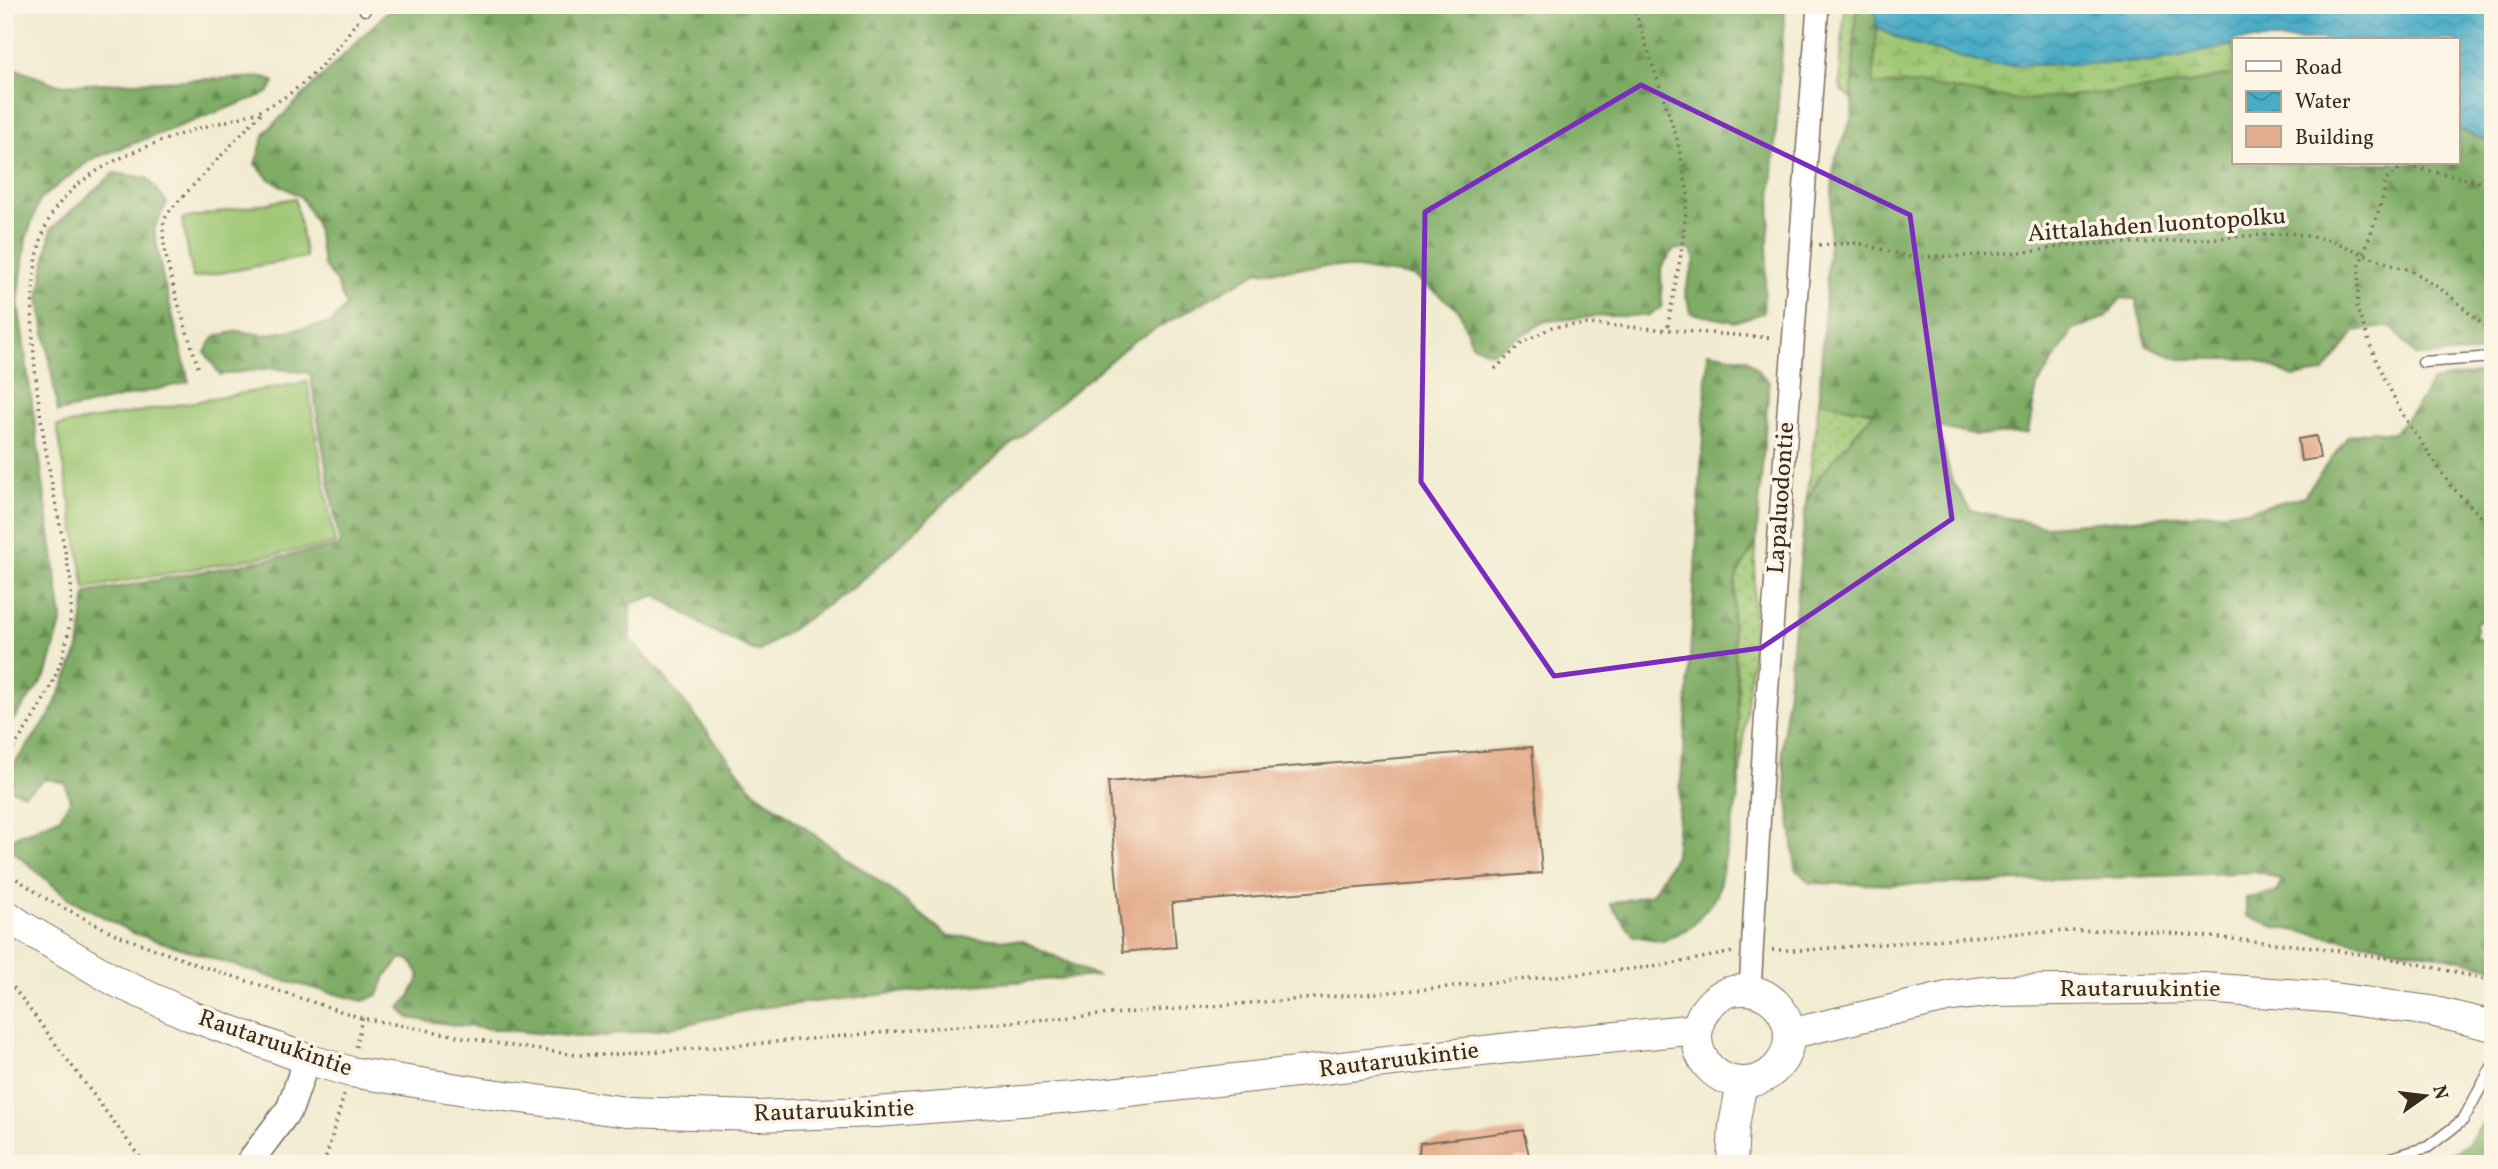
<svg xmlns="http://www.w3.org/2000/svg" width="2498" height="1169" font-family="Vollkorn,serif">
<defs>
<pattern id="grass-dots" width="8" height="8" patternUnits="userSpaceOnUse" patternTransform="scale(1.75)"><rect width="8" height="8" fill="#9ec773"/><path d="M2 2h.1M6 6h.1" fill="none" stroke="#82a25e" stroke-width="1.8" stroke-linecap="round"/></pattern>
<pattern id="forest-firs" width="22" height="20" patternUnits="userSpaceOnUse" patternTransform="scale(1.75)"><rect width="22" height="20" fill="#7eac65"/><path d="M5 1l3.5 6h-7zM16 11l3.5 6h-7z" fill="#688c53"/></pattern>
<pattern id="wetland-marsh" width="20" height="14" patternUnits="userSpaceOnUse" patternTransform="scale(1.75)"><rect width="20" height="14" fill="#9ec773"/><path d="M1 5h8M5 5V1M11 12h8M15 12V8" fill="none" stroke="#82a25e"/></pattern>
<pattern id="water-waves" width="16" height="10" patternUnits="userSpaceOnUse" patternTransform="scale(1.75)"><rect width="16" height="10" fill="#48acc7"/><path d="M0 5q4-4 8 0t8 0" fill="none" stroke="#3d8ca1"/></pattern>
</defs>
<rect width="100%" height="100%" fill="#fcf5e5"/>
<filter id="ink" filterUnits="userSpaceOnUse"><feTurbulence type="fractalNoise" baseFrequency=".0143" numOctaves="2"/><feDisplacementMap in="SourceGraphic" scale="14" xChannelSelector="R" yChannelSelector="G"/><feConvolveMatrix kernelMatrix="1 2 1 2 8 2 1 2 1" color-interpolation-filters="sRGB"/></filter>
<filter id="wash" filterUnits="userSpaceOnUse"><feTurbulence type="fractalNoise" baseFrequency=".00686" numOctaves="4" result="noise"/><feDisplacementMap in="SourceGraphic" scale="28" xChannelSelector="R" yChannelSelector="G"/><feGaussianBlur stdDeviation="1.57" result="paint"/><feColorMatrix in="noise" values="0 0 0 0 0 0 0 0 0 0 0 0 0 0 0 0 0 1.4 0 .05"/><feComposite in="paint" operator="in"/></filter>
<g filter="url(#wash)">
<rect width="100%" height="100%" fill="#f1ebd1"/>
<g fill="url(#grass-dots)" stroke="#6c7848" stroke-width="2">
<polygon points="1845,5 1856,5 1852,99 1841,90 1840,70"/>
<polygon points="1819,401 1874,412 1819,477 1806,503"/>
<polygon points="1756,543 1752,657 1738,796 1738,692 1732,620 1736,577"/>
</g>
<g fill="url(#forest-firs)" stroke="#5c6b42" stroke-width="2">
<polygon points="394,5 1785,5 1763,313 1734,322 1691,313 1685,291 1695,261 1691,250 1674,249 1661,268 1662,307 1647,316 1604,316 1546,321 1491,353 1472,345 1459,310 1414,276 1334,266 1257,272 1131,343 970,479 858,584 758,652 709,629 657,595 630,604 630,640 661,673 754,791 891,890 948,936 1023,941 1096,976 971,985 758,1008 673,1027 588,1038 462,1026 409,1018 400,1008 411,995 420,976 410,960 401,958 386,976 378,995 363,1001 274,978 133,933 68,898 8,847 15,837 59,818 70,801 65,783 46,779 24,794 5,787 6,775 50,715 79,649 86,593 340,546 310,373 271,368 220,375 205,352 215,336 239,331 263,335 332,323 346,306 336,282 324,266 315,221 301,197 269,179 255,164 265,133"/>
<polygon points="1856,5 1875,5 1877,28 1873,85 1920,84 2020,100 2168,87 2234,74 2234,163 2458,163 2458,129 2493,143 2493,352 2416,356 2391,326 2356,331 2323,373 2293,377 2256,359 2179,359 2146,345 2136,299 2121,298 2106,317 2073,330 2037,386 2028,433 1972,435 1938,427 1951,478 1970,510 2045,526 2250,510 2304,496 2348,436 2370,431 2394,433 2418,405 2433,381 2493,370 2493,611 2476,623 2476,638 2493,642 2493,968 2459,959 2275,927 2246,916 2246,898 2276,893 2282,881 2262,872 1914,885 1810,883 1796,869 1782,750 1806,503 1819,477 1874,412 1819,401 1834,162 1852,117"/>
<polygon points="5,55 8,66 58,85 265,77 274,82 268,93 92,159 40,199 26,239 18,302 62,619 47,674 5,731"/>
<polygon points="114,173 147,178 167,203 154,229 162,274 189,382 58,412 39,297 51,229"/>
<polygon points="1708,352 1747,359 1769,382 1756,543 1736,577 1732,620 1738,692 1738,796 1717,896 1691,927 1663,941 1634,936 1610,904 1652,894 1675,855 1687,708"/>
<polygon points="2493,1108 2493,1164 2435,1164 2469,1143"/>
</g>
<polygon fill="url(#wetland-marsh)" stroke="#6c7848" stroke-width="2" points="1877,28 1911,44 1949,53 2234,45 2234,74 2168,87 2020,100 1920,84 1873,85"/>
<g fill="#9ec773" stroke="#6c7848" stroke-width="2">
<polygon points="295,198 306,257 193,278 182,219"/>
<polygon points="307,382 335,544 85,588 57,426"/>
</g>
<polygon fill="url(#water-waves)" stroke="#426b72" stroke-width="2" points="1875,5 2493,5 2493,142 2458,129 2458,40 2234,40 2234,45 2155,62 1992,66 1911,44 1877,28"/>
<g id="blocks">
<g fill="#e4ad8e">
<polygon points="2316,436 2320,458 2301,461 2298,439"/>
<polygon points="1532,747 1542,873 1172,903 1176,947 1123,952 1108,782"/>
<polygon points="1523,1130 1530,1159 1515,1158 1515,1164 1418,1164 1420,1143"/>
</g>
</g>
</g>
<g filter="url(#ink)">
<use href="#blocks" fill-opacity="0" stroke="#7b6e5d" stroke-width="2"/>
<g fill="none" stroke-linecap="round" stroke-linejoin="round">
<g stroke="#7b6e5d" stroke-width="13">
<g id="service">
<polyline points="363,5 365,10"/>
<polyline points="2423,362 2493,357"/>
<polyline points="2329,1164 2374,1163 2428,1147 2463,1120 2493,1065"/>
</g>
</g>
<g stroke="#7b6e5d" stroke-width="24">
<polyline id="minor" points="1750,991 1764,738 1818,5"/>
</g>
<g stroke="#7b6e5d" stroke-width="29">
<polyline id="tertiary" points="248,1164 290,1108 307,1059"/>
</g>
<g stroke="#7b6e5d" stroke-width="32">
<g id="secondary">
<polyline points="5,914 22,926 117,982 191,1016 307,1059 351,1072 484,1093 627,1112 757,1116 876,1112 1075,1097 1545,1044 1698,1029"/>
<circle cx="1743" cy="1036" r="46"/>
<polyline points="1789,1034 1951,996 1994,991 2204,988 2327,997 2431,1011 2493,1026"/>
<polyline points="1732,1164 1734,1126 1742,1082"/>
</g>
</g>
<g stroke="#7b6e5d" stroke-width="3.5" stroke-dasharray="2 5" stroke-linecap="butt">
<polyline points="1633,5 1678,142 1688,194 1681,254 1667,330"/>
<polyline points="2493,185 2404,165 2385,181 2382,201 2359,267 2357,309 2376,360 2401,412 2451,486 2493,529"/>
<polyline points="1819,245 1858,243 1910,257 1964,256 2036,251 2069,245 2160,242 2290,233 2330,240 2394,266 2411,270 2448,294 2493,334"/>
<path d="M198 367C190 338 157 248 164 222 165 217 169 212 172 208L263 111"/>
<polyline points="1495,369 1522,343 1552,327 1590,324 1774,338"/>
<path d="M5 760C46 701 75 657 71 582 55 493 0 276 59 204 90 166 137 150 181 134 205 125 230 122 253 113 299 96 330 59 358 20"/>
<polyline points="5,871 45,898 115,934 195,964 362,1018 505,1045 576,1055 606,1055 720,1047 921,1029 1416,990 1660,966 1733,952"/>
<polyline points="1772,950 1806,950 2022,933 2127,929 2314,947 2405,961 2493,981"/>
<polyline points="5,976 145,1164"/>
<polyline points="356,1047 362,1018"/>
<polyline points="324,1164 344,1095"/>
</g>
<use href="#service" stroke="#fff" stroke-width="10"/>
<use href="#minor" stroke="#fff" stroke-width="21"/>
<use href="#tertiary" stroke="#fff" stroke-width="26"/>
<use href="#secondary" stroke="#fff" stroke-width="30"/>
</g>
</g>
<path fill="none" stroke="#7b2cbf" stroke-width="5" stroke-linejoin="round" d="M1641 85 1910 215 1952 519 1761 648 1554 676 1421 482 1425 212Z"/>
<g text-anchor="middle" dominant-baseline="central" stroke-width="7" stroke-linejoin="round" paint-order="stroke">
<g font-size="24" fill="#3b2a1e" stroke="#fcf5e5">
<text transform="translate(2157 226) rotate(-4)">Aittalahden luontopolku</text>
<text transform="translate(1782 498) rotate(-86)">Lapaluodontie</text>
<text x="2140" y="990">Rautaruukintie</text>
<text transform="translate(275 1044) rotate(19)">Rautaruukintie</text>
<text transform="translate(1399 1061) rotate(-7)">Rautaruukintie</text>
<text transform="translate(834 1112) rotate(-2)">Rautaruukintie</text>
</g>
</g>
<rect width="2498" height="1169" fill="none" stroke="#fcf5e5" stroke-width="28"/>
<rect x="2232" y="38" width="228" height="126" fill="#fcf5e5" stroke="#afa495" stroke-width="2"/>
<rect x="2246" y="61" width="35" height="10" fill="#ffffff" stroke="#afa495" stroke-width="2"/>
<text x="2295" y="74" font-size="21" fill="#3b2a1e">Road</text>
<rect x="2246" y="91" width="35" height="21" fill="url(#water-waves)" stroke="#afa495" stroke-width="2"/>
<text x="2295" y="108" font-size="21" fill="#3b2a1e">Water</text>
<rect x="2246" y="126" width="35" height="21" fill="#e4ad8e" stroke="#afa495" stroke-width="2"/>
<text x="2295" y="144" font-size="21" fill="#3b2a1e">Building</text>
<g transform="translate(2425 1096) rotate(76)" stroke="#fcf5e5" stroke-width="5" paint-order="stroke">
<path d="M0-5L12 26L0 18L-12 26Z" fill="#3b2a1e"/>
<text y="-10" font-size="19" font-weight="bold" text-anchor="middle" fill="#3b2a1e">N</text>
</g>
</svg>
